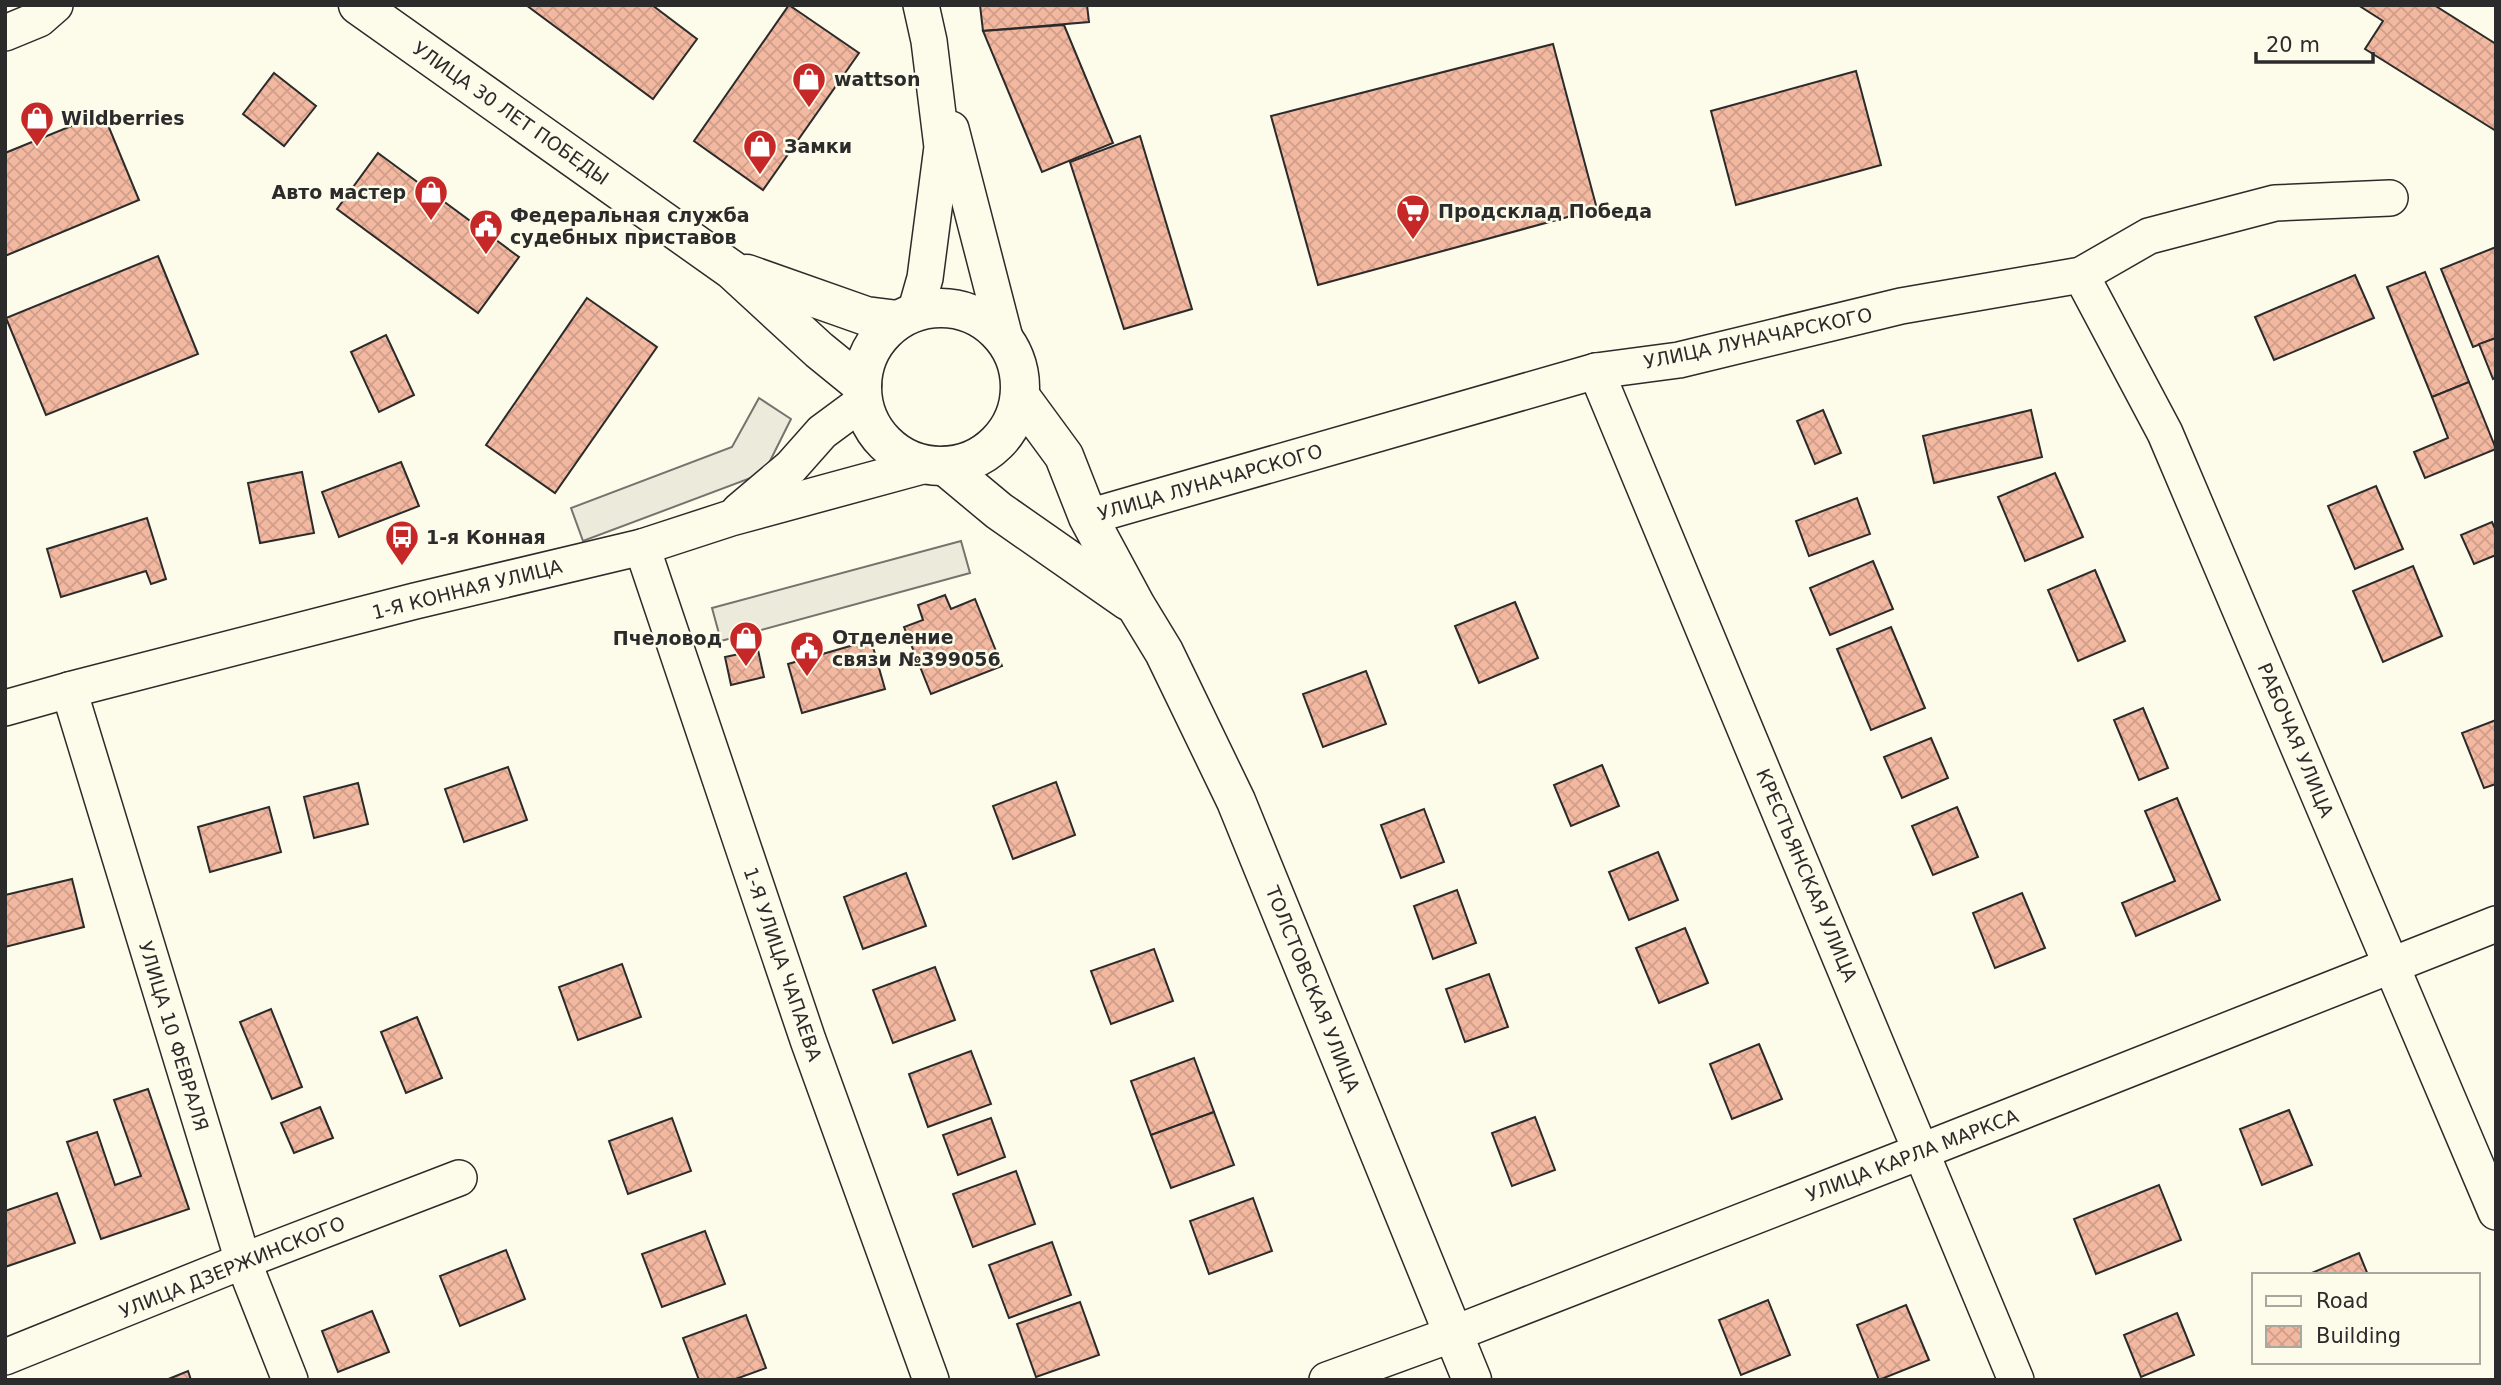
<svg xmlns="http://www.w3.org/2000/svg" width="2501" height="1385" font-family="'DejaVu Sans',sans-serif">
<defs>
<pattern id="building-cross-hatch" width="8" height="8" patternUnits="userSpaceOnUse" patternTransform="scale(1.75)"><rect width="8" height="8" fill="#f2b8a0"/><path d="M0 0l8 8M0 8l8-8" fill="none" stroke="#d09e8a"/></pattern>
</defs>
<rect width="100%" height="100%" fill="#fdfbea"/>
<g fill="#eceadb" stroke="#74746e" stroke-width="2">
<polygon points="759,398 791,419 764,473 583,541 571,508 732,447"/>
<polygon points="961,541 970,573 721,641 712,608"/>
</g>
<g fill="url(#building-cross-hatch)" stroke="#2b2b2b" stroke-width="2">
<polygon points="526,5 652,5 697,39 653,99"/>
<polygon points="789,5 859,53 763,190 694,141"/>
<polygon points="980,5 1087,5 1089,22 983,31"/>
<polygon points="2358,5 2434,5 2496,44 2496,131 2365,49 2383,21"/>
<polygon points="1064,25 1113,143 1042,172 983,31"/>
<polygon points="1553,44 1597,209 1318,285 1271,116"/>
<polygon points="1856,71 1881,165 1736,205 1711,111"/>
<polygon points="274,73 316,106 284,146 243,114"/>
<polygon points="103,113 139,200 5,256 5,153"/>
<polygon points="1140,136 1192,309 1124,329 1070,162"/>
<polygon points="378,153 519,257 478,313 337,209"/>
<polygon points="2496,247 2496,338 2473,347 2441,269"/>
<polygon points="158,256 198,354 46,415 6,318"/>
<polygon points="2425,272 2469,382 2432,397 2387,287"/>
<polygon points="2355,275 2374,318 2274,360 2255,317"/>
<polygon points="587,298 657,347 555,493 486,445"/>
<polygon points="386,335 414,395 379,412 351,352"/>
<polygon points="2496,338 2496,377 2493,379 2479,344"/>
<polygon points="2469,382 2496,449 2425,478 2414,452 2448,438 2432,397"/>
<polygon points="1823,410 1841,453 1815,464 1797,421"/>
<polygon points="2031,410 2042,457 1934,483 1923,436"/>
<polygon points="401,462 419,506 339,537 322,492"/>
<polygon points="302,472 314,533 260,543 248,483"/>
<polygon points="2055,473 2083,537 2025,561 1998,497"/>
<polygon points="2376,486 2403,549 2355,569 2328,506"/>
<polygon points="1857,498 1870,534 1809,556 1796,521"/>
<polygon points="147,518 166,579 151,584 146,571 61,597 47,549"/>
<polygon points="2492,522 2496,531 2496,555 2474,564 2461,535"/>
<polygon points="1873,561 1893,609 1830,635 1810,588"/>
<polygon points="2413,566 2442,636 2383,662 2353,591"/>
<polygon points="2095,570 2125,641 2078,661 2048,590"/>
<polygon points="945,595 951,609 975,599 1002,666 931,694 904,627 923,620 918,605"/>
<polygon points="1515,602 1538,658 1479,683 1455,626"/>
<polygon points="1891,627 1925,708 1871,730 1837,649"/>
<polygon points="871,640 885,689 802,713 788,664"/>
<polygon points="758,650 764,677 731,685 725,657"/>
<polygon points="1366,671 1386,724 1323,747 1303,694"/>
<polygon points="2143,708 2168,768 2139,780 2114,720"/>
<polygon points="2496,720 2496,784 2484,788 2462,733"/>
<polygon points="1931,738 1948,778 1902,798 1884,757"/>
<polygon points="1602,765 1619,806 1571,826 1554,785"/>
<polygon points="508,767 527,820 464,842 445,789"/>
<polygon points="1056,782 1075,835 1013,859 993,806"/>
<polygon points="358,783 368,824 314,838 304,797"/>
<polygon points="2177,798 2220,900 2136,936 2122,903 2175,881 2145,811"/>
<polygon points="269,807 281,852 210,872 198,827"/>
<polygon points="1957,807 1978,857 1933,875 1912,826"/>
<polygon points="1424,809 1444,862 1401,878 1381,825"/>
<polygon points="1658,852 1678,900 1629,920 1609,872"/>
<polygon points="906,873 926,926 863,949 844,897"/>
<polygon points="72,879 84,927 5,947 5,895"/>
<polygon points="1457,890 1476,943 1433,959 1414,906"/>
<polygon points="2022,893 2045,948 1995,968 1973,913"/>
<polygon points="1685,928 1708,983 1659,1003 1636,948"/>
<polygon points="1154,949 1173,1001 1111,1024 1091,971"/>
<polygon points="622,964 641,1017 578,1040 559,987"/>
<polygon points="935,967 955,1020 893,1043 873,990"/>
<polygon points="1489,974 1508,1027 1465,1042 1446,989"/>
<polygon points="271,1009 302,1087 272,1099 240,1022"/>
<polygon points="417,1017 442,1078 406,1093 381,1032"/>
<polygon points="1759,1044 1782,1099 1732,1119 1710,1064"/>
<polygon points="971,1051 991,1104 928,1127 909,1074"/>
<polygon points="1194,1058 1214,1112 1151,1135 1131,1081"/>
<polygon points="148,1089 189,1209 101,1239 67,1142 97,1132 115,1185 141,1176 114,1100"/>
<polygon points="320,1107 333,1138 294,1153 281,1123"/>
<polygon points="2289,1110 2312,1165 2262,1185 2240,1129"/>
<polygon points="1214,1112 1234,1165 1171,1188 1151,1135"/>
<polygon points="1535,1117 1555,1170 1512,1186 1492,1133"/>
<polygon points="672,1118 691,1171 628,1194 609,1141"/>
<polygon points="991,1118 1005,1157 958,1175 943,1135"/>
<polygon points="1016,1171 1035,1224 973,1247 953,1194"/>
<polygon points="2159,1185 2181,1240 2096,1274 2074,1219"/>
<polygon points="57,1193 75,1243 5,1267 5,1211"/>
<polygon points="1253,1198 1272,1251 1209,1274 1190,1221"/>
<polygon points="705,1231 725,1284 662,1307 642,1254"/>
<polygon points="1052,1242 1071,1295 1009,1318 989,1265"/>
<polygon points="506,1250 525,1299 460,1326 440,1276"/>
<polygon points="2359,1253 2368,1275 2307,1275"/>
<polygon points="1768,1300 1790,1355 1741,1375 1719,1320"/>
<polygon points="1080,1302 1099,1355 1036,1377 1017,1324"/>
<polygon points="1906,1305 1929,1360 1879,1380 1857,1325"/>
<polygon points="372,1311 389,1352 338,1372 322,1331"/>
<polygon points="2177,1313 2194,1355 2141,1377 2124,1335"/>
<polygon points="746,1315 766,1368 733,1380 699,1380 683,1338"/>
<polygon points="188,1371 191,1380 166,1380"/>
</g>
<g fill="none" stroke-linecap="round" stroke-linejoin="round">
<g stroke="#2b2b2b" stroke-width="38">
<g id="minor">
<polyline points="5,33 39,19 55,5"/>
<polyline points="951,129 1006,342"/>
<polyline points="2081,275 2165,433 2496,1212"/>
<polyline points="915,313 925,278 942,147 929,41 921,5"/>
<polyline points="1596,371 2016,1380"/>
<polyline points="739,511 791,467 822,432 864,401"/>
<polyline points="1088,517 1596,371 1679,360 1901,306 2081,275 2149,236 2275,203 2390,198"/>
<polyline points="642,547 808,1040 931,1380"/>
<polyline points="69,690 243,1261 290,1380"/>
<polyline points="5,708 69,690 415,601 642,547 731,518 926,465"/>
<polyline points="5,1357 243,1261 459,1178"/>
<polyline points="1327,1380 1453,1334 1922,1151 2496,924"/>
</g>
</g>
<g stroke="#2b2b2b" stroke-width="41">
<g id="secondary">
<polyline points="358,5 732,270 819,350 862,385"/>
<polyline points="747,274 866,316 898,320"/>
<circle cx="941" cy="387" r="79"/>
<polyline points="1020,396 1064,456 1088,517 1136,606 1164,652 1236,801 1472,1380"/>
<polyline points="945,466 999,511 1128,601"/>
</g>
</g>
<use href="#minor" stroke="#fdfbea" stroke-width="35"/>
<use href="#secondary" stroke="#fdfbea" stroke-width="38"/>
</g>
<defs>
<g id="shop-pin" transform="scale(1.75)"><path d="M0 17L-7.5 6A9.5 9.5 0 1 1 7.5 6Z" fill="#c62828" stroke="#fdfbea"/><path d="M-5-2.5h2.3a2.7 3.5 0 0 1 5.4 0H5L5.5 6h-11ZM-1.5-2.5h3a1.5 2.3 0 0 0-3 0Z" fill="#fff"/></g>
<g id="supermarket-pin" transform="scale(1.75)"><path d="M0 17L-7.5 6A9.5 9.5 0 1 1 7.5 6Z" fill="#c62828" stroke="#fdfbea"/><path d="M-6-5.5h2.5l.6 2H6L4.5 2H-2.5L-4.4-4H-6ZM-1.5 3.2a1.3 1.3 0 1 0 .1 0ZM3 3.2a1.3 1.3 0 1 0 .1 0Z" fill="#fff"/></g>
<g id="civic-pin" transform="scale(1.75)"><path d="M0 17L-7.5 6A9.5 9.5 0 1 1 7.5 6Z" fill="#c62828" stroke="#fdfbea"/><path d="M-.6-6.5H3V-4.5H.6V-3L4-1V1h2V6H-6V1h2V-1L-.6-3ZM-1.2 2.5V6h2.4V2.5Z" fill="#fff"/></g>
<g id="bus-pin" transform="scale(1.75)"><path d="M0 17L-7.5 6A9.5 9.5 0 1 1 7.5 6Z" fill="#c62828" stroke="#fdfbea"/><path d="M-5-6H5V4H4V6H2V4H-2V6H-4V4H-5ZM-3.5-4V0h7V-4ZM-3.5 1.2v1.5H-2V1.2ZM2 1.2v1.5H3.5V1.2Z" fill="#fff"/></g>
</defs>
<g fill-rule="evenodd">
<use href="#shop-pin" x="809" y="79"/>
<use href="#shop-pin" x="37" y="118"/>
<use href="#shop-pin" x="760" y="146"/>
<use href="#shop-pin" x="431" y="192"/>
<use href="#supermarket-pin" x="1413" y="211"/>
<use href="#civic-pin" x="486" y="226"/>
<use href="#bus-pin" x="402" y="537"/>
<use href="#shop-pin" x="746" y="638"/>
<use href="#civic-pin" x="807" y="648"/>
</g>
<g text-anchor="middle" dominant-baseline="central" stroke-width="5" stroke-linejoin="round" paint-order="stroke">
<g font-size="19" font-weight="bold" fill="#2b2b2b" stroke="#fdfbea" text-anchor="start">
<text x="834" y="79">wattson</text>
<text x="61" y="118">Wildberries</text>
<text x="784" y="146">Замки</text>
<text x="406" y="192" text-anchor="end">Авто мастер</text>
<text x="1438" y="211">Продсклад Победа</text>
<text x="510" y="215">Федеральная служба<tspan x="510" dy="22">судебных приставов</tspan></text>
<text x="426" y="537">1-я Конная</text>
<text x="832" y="637">Отделение<tspan x="832" dy="22">связи №399056</tspan></text>
<text x="722" y="638" text-anchor="end">Пчеловод</text>
</g>
<g font-size="19" fill="#2b2b2b" stroke="#fdfbea">
<text transform="translate(511 113) rotate(35)">УЛИЦА 30 ЛЕТ ПОБЕДЫ</text>
<text transform="translate(1758 338) rotate(-12)">УЛИЦА ЛУНАЧАРСКОГО</text>
<text transform="translate(1210 482) rotate(-16)">УЛИЦА ЛУНАЧАРСКОГО</text>
<text transform="translate(467 589) rotate(-14)">1-Я КОННАЯ УЛИЦА</text>
<text transform="translate(2296 740) rotate(67)">РАБОЧАЯ УЛИЦА</text>
<text transform="translate(1807 875) rotate(67)">КРЕСТЬЯНСКАЯ УЛИЦА</text>
<text transform="translate(783 964) rotate(71)">1-Я УЛИЦА ЧАПАЕВА</text>
<text transform="translate(1313 989) rotate(68)">ТОЛСТОВСКАЯ УЛИЦА</text>
<text transform="translate(174 1036) rotate(73)">УЛИЦА 10 ФЕВРАЛЯ</text>
<text transform="translate(1912 1155) rotate(-21)">УЛИЦА КАРЛА МАРКСА</text>
<text transform="translate(232 1267) rotate(-22)">УЛИЦА ДЗЕРЖИНСКОГО</text>
</g>
</g>
<rect width="2501" height="1385" fill="none" stroke="#2b2b2b" stroke-width="14"/>
<rect x="2252" y="1273" width="228" height="91" fill="#fdfbea" stroke="#a9a89e" stroke-width="2"/>
<rect x="2266" y="1296" width="35" height="10" fill="#fdfbea" stroke="#a9a89e" stroke-width="2"/>
<text x="2316" y="1308" font-size="21" fill="#2b2b2b">Road</text>
<rect x="2266" y="1326" width="35" height="21" fill="url(#building-cross-hatch)" stroke="#a9a89e" stroke-width="2"/>
<text x="2316" y="1343" font-size="21" fill="#2b2b2b">Building</text>
<path d="M2256 52v10h117v-10" fill="none" stroke="#2b2b2b" stroke-width="3.5"/>
<text x="2266" y="52" font-size="21" fill="#2b2b2b" stroke="#fdfbea" stroke-width="5" paint-order="stroke">20 m</text>
</svg>
